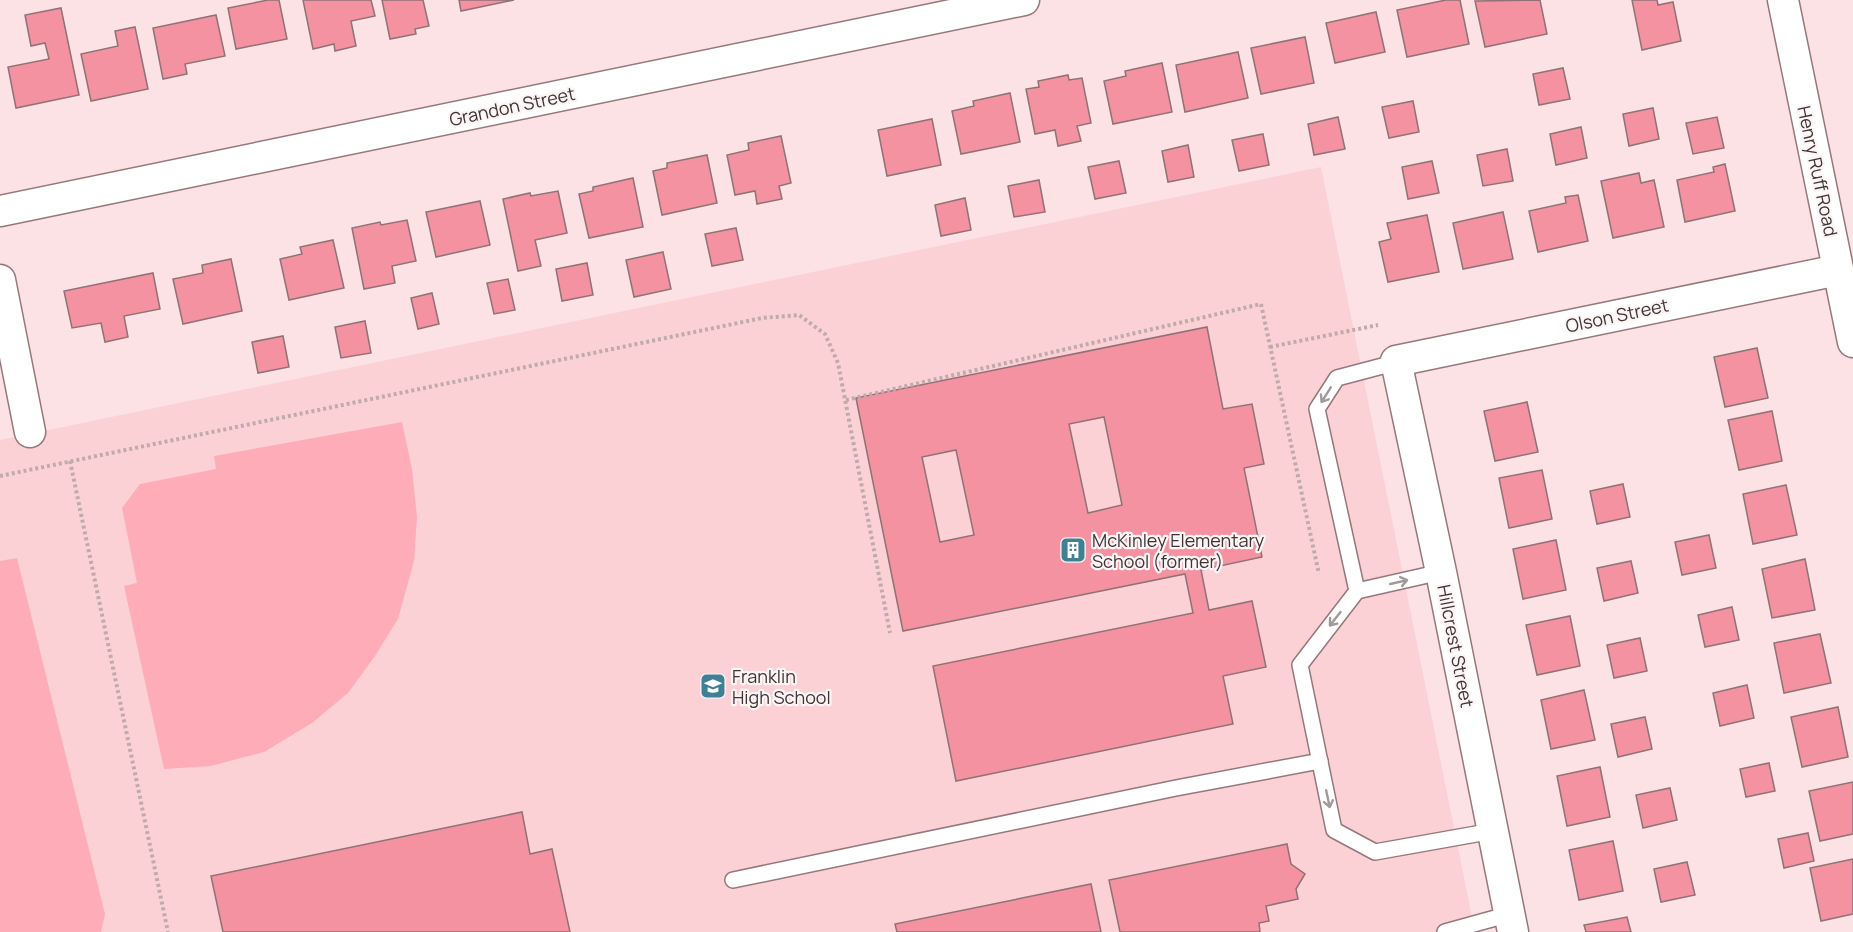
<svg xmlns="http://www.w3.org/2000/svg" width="1853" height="932" font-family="Manrope,sans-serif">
<rect width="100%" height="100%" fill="#fde2e5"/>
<polygon fill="#fbd1d6" points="1321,167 1475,932 0,932 0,440"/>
<g fill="#feadb8">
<polygon points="402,422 412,469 417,517 414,561 398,619 375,656 348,693 312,723 264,752 211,766 164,769 124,586 137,583 122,508 140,484 216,469 214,456"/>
<polygon points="17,558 105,914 101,932 0,932 0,561"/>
</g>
<g fill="#f492a1" stroke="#8f7275" stroke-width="1.5" fill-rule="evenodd">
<polygon points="268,0 279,0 287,39 236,49 228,8"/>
<polygon points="303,0 371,0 375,16 351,21 356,46 335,51 334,44 313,49"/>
<polygon points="382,0 423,0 429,26 415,29 416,34 390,39"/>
<polygon points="459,0 514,0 461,11"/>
<polygon points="1446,0 1460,0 1469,44 1407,57 1397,10"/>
<polygon points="1540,0 1547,34 1485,47 1475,1"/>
<polygon points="1632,0 1657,0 1658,5 1673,2 1681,41 1642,50"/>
<polygon points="61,8 79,95 16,108 8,67 49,59 45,43 31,46 25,15"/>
<polygon points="1376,12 1385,52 1335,63 1326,23"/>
<polygon points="216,15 225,56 185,64 187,74 163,79 153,28"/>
<polygon points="135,27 148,89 91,101 81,54 118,46 115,31"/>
<polygon points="1305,37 1314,83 1261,94 1251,48"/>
<polygon points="1238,52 1248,98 1185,112 1176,65"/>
<polygon points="1162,63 1172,112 1113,124 1104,81 1126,76 1125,71"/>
<polygon points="1563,68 1570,99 1539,105 1533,74"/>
<polygon points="1068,75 1069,80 1082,78 1091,123 1077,126 1081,141 1058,146 1055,130 1035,134 1026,89 1039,87 1038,81"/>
<polygon points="1010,93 1020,142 961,154 952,111 974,106 973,101"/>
<polygon points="1413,101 1419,132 1389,138 1382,107"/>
<polygon points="1653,108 1659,139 1629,146 1623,114"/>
<polygon points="1338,117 1345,149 1314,155 1308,124"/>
<polygon points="1717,117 1724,148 1693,154 1686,123"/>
<polygon points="932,119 941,165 887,176 878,130"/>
<polygon points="1581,127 1587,158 1556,165 1550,134"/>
<polygon points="1263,134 1269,165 1239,171 1232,140"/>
<polygon points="781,136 791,183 779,186 782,199 757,204 755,191 735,195 727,155 749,150 748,143"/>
<polygon points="1188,145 1194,177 1168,182 1162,151"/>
<polygon points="1507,149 1513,181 1483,186 1477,155"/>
<polygon points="707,155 717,203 662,215 653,171 667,168 667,163"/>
<polygon points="1119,161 1126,193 1095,199 1088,167"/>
<polygon points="1432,161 1439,193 1408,199 1402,167"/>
<polygon points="1725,164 1735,211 1685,222 1677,180 1714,172 1713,167"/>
<polygon points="1639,173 1641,183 1654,180 1664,227 1613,238 1601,181"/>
<polygon points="633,178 643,227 589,238 579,194 593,191 593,187"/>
<polygon points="1039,180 1045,212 1014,217 1008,186"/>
<polygon points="558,191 567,233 535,240 541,266 518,271 503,199 530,193 531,196"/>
<polygon points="1578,195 1588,241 1538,252 1529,211 1566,203 1565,197"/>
<polygon points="965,198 971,230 941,236 935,205"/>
<polygon points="480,201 490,245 436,257 426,212"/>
<polygon points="1503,212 1513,259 1463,269 1453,223"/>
<polygon points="1427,215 1439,272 1388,282 1379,242 1391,239 1387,223"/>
<polygon points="407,220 416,261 392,266 395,283 364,289 352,228 380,222 381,225"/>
<polygon points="736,228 743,260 712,266 705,234"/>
<polygon points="333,240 344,288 289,300 280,259 302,254 300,247"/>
<polygon points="663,252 671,289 634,297 626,260"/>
<polygon points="231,259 242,311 183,324 173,279 203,273 202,265"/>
<polygon points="587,263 593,295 562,301 556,269"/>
<polygon points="153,273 160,309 124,316 128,337 105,342 101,323 72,328 64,291"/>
<polygon points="508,279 515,310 494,314 487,283"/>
<polygon points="432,293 439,324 418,329 411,298"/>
<polygon points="365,321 371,353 341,358 335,327"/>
<path d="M1207 327 1223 409 1252 404 1264 464 1244 468 1262 557 1201 570 1209 610 1252 601 1266 667 1223 676 1233 724 956 781 933 666 1193 613 1185 574 903 631 856 398ZM1104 417 1122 505 1088 513 1069 424ZM956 450 974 535 940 542 922 457Z"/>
<polygon points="283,336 289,367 258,373 252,342"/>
<polygon points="1757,348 1768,398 1725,407 1714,357"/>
<polygon points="1527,402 1538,452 1495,461 1484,411"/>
<polygon points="1772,411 1782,461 1739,470 1728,420"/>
<polygon points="1542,470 1552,519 1509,528 1499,478"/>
<polygon points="1623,484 1630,517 1597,524 1590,491"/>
<polygon points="1786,485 1797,535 1753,544 1743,494"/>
<polygon points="1709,535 1716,568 1682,575 1675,542"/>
<polygon points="1556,540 1566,590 1523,599 1513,549"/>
<polygon points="1805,559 1815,610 1772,618 1762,569"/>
<polygon points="1631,561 1638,593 1604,601 1597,568"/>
<polygon points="1732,607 1739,640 1705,647 1698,615"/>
<polygon points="1570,616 1580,666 1537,675 1526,625"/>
<polygon points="1820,634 1831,683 1784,693 1774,643"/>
<polygon points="1640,638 1647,671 1614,678 1607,645"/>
<polygon points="1747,685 1754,718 1720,726 1713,693"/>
<polygon points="1584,690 1595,740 1551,749 1541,700"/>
<polygon points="1838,707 1848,757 1802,767 1791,717"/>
<polygon points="1645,717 1652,749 1618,757 1611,724"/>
<polygon points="1769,763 1775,791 1746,797 1740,769"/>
<polygon points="1600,767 1610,817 1567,826 1557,776"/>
<polygon points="1853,782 1853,834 1820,841 1809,791"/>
<polygon points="1670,788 1677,820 1643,828 1636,795"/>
<polygon points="522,812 530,854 552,849 570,932 223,932 211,876"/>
<polygon points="1808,833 1814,861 1784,868 1778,839"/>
<polygon points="1613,841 1623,891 1579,900 1569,850"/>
<polygon points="1287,844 1291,864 1305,874 1296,889 1298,899 1266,906 1269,921 1259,923 1260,932 1120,932 1109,880"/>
<polygon points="1853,859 1853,914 1821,921 1810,868"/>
<polygon points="1687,862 1695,895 1661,902 1654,869"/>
<polygon points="1091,884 1101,932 897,932 895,924"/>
<polygon points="1627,917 1631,932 1586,932 1584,925"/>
</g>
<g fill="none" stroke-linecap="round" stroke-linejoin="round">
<g stroke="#95787b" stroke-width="18">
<g id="lane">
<polyline points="1396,361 1390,364 1337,378 1317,409 1357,591 1300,665 1334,830 1375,852 1493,831"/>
<polyline points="1357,591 1441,572"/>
<polyline points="733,880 1176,788 1320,761"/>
<polyline points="1445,932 1510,914"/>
</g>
</g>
<g stroke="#95787b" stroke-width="33">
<g id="street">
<polyline points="1783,0 1853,342"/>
<polyline points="0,211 1024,0"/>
<polyline points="0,280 30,432"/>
<polyline points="1513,932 1441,572 1396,361 1838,270"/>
</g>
</g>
<g stroke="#c0aaac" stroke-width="4" stroke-dasharray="3 3" stroke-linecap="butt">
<polyline points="1270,347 1378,325"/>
<polyline points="846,400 1261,304 1319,574"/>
<polyline points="70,461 168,932"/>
<polyline points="0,476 762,318 799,315 825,334 838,363 890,633"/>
</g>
<use href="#lane" stroke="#fff" stroke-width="15"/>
<use href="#street" stroke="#fff" stroke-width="30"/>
</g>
<defs><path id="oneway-shaft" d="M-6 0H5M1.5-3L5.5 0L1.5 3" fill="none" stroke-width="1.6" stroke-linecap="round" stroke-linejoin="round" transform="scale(1.5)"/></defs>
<g stroke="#a0999a">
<use href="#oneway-shaft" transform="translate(1326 395) rotate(122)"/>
<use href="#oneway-shaft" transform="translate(1399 582) rotate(-13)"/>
<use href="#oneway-shaft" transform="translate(1335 619) rotate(128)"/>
<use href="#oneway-shaft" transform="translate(1328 799) rotate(78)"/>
</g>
<defs>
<g id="building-square" transform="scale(1.35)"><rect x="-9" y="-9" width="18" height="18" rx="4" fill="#408094" stroke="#fcf5f6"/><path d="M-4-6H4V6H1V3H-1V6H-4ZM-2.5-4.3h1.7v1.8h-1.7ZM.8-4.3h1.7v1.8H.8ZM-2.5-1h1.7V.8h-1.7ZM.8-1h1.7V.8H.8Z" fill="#fff"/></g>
<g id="school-square" transform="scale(1.35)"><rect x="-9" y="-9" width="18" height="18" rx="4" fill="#408094" stroke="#fcf5f6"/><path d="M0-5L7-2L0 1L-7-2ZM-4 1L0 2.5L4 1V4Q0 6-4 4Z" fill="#fff"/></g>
</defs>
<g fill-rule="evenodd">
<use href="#building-square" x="1073" y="550"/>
<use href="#school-square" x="713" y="686"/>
</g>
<g text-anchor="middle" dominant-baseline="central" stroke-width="4.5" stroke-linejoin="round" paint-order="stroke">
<g font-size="18" fill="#403334" stroke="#fcf5f6">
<text transform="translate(512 106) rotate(-12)">Grandon Street</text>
<text transform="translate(1818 171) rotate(78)">Henry Ruff Road</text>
<text transform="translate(1617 315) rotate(-12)">Olson Street</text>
<text transform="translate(1456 646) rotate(79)">Hillcrest Street</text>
</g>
<g font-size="18" fill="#403334" stroke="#fcf5f6" text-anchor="start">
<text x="1092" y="540">McKinley Elementary<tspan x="1092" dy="21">School (former)</tspan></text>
<text x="732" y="676">Franklin<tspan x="732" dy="21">High School</tspan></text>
</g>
</g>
</svg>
